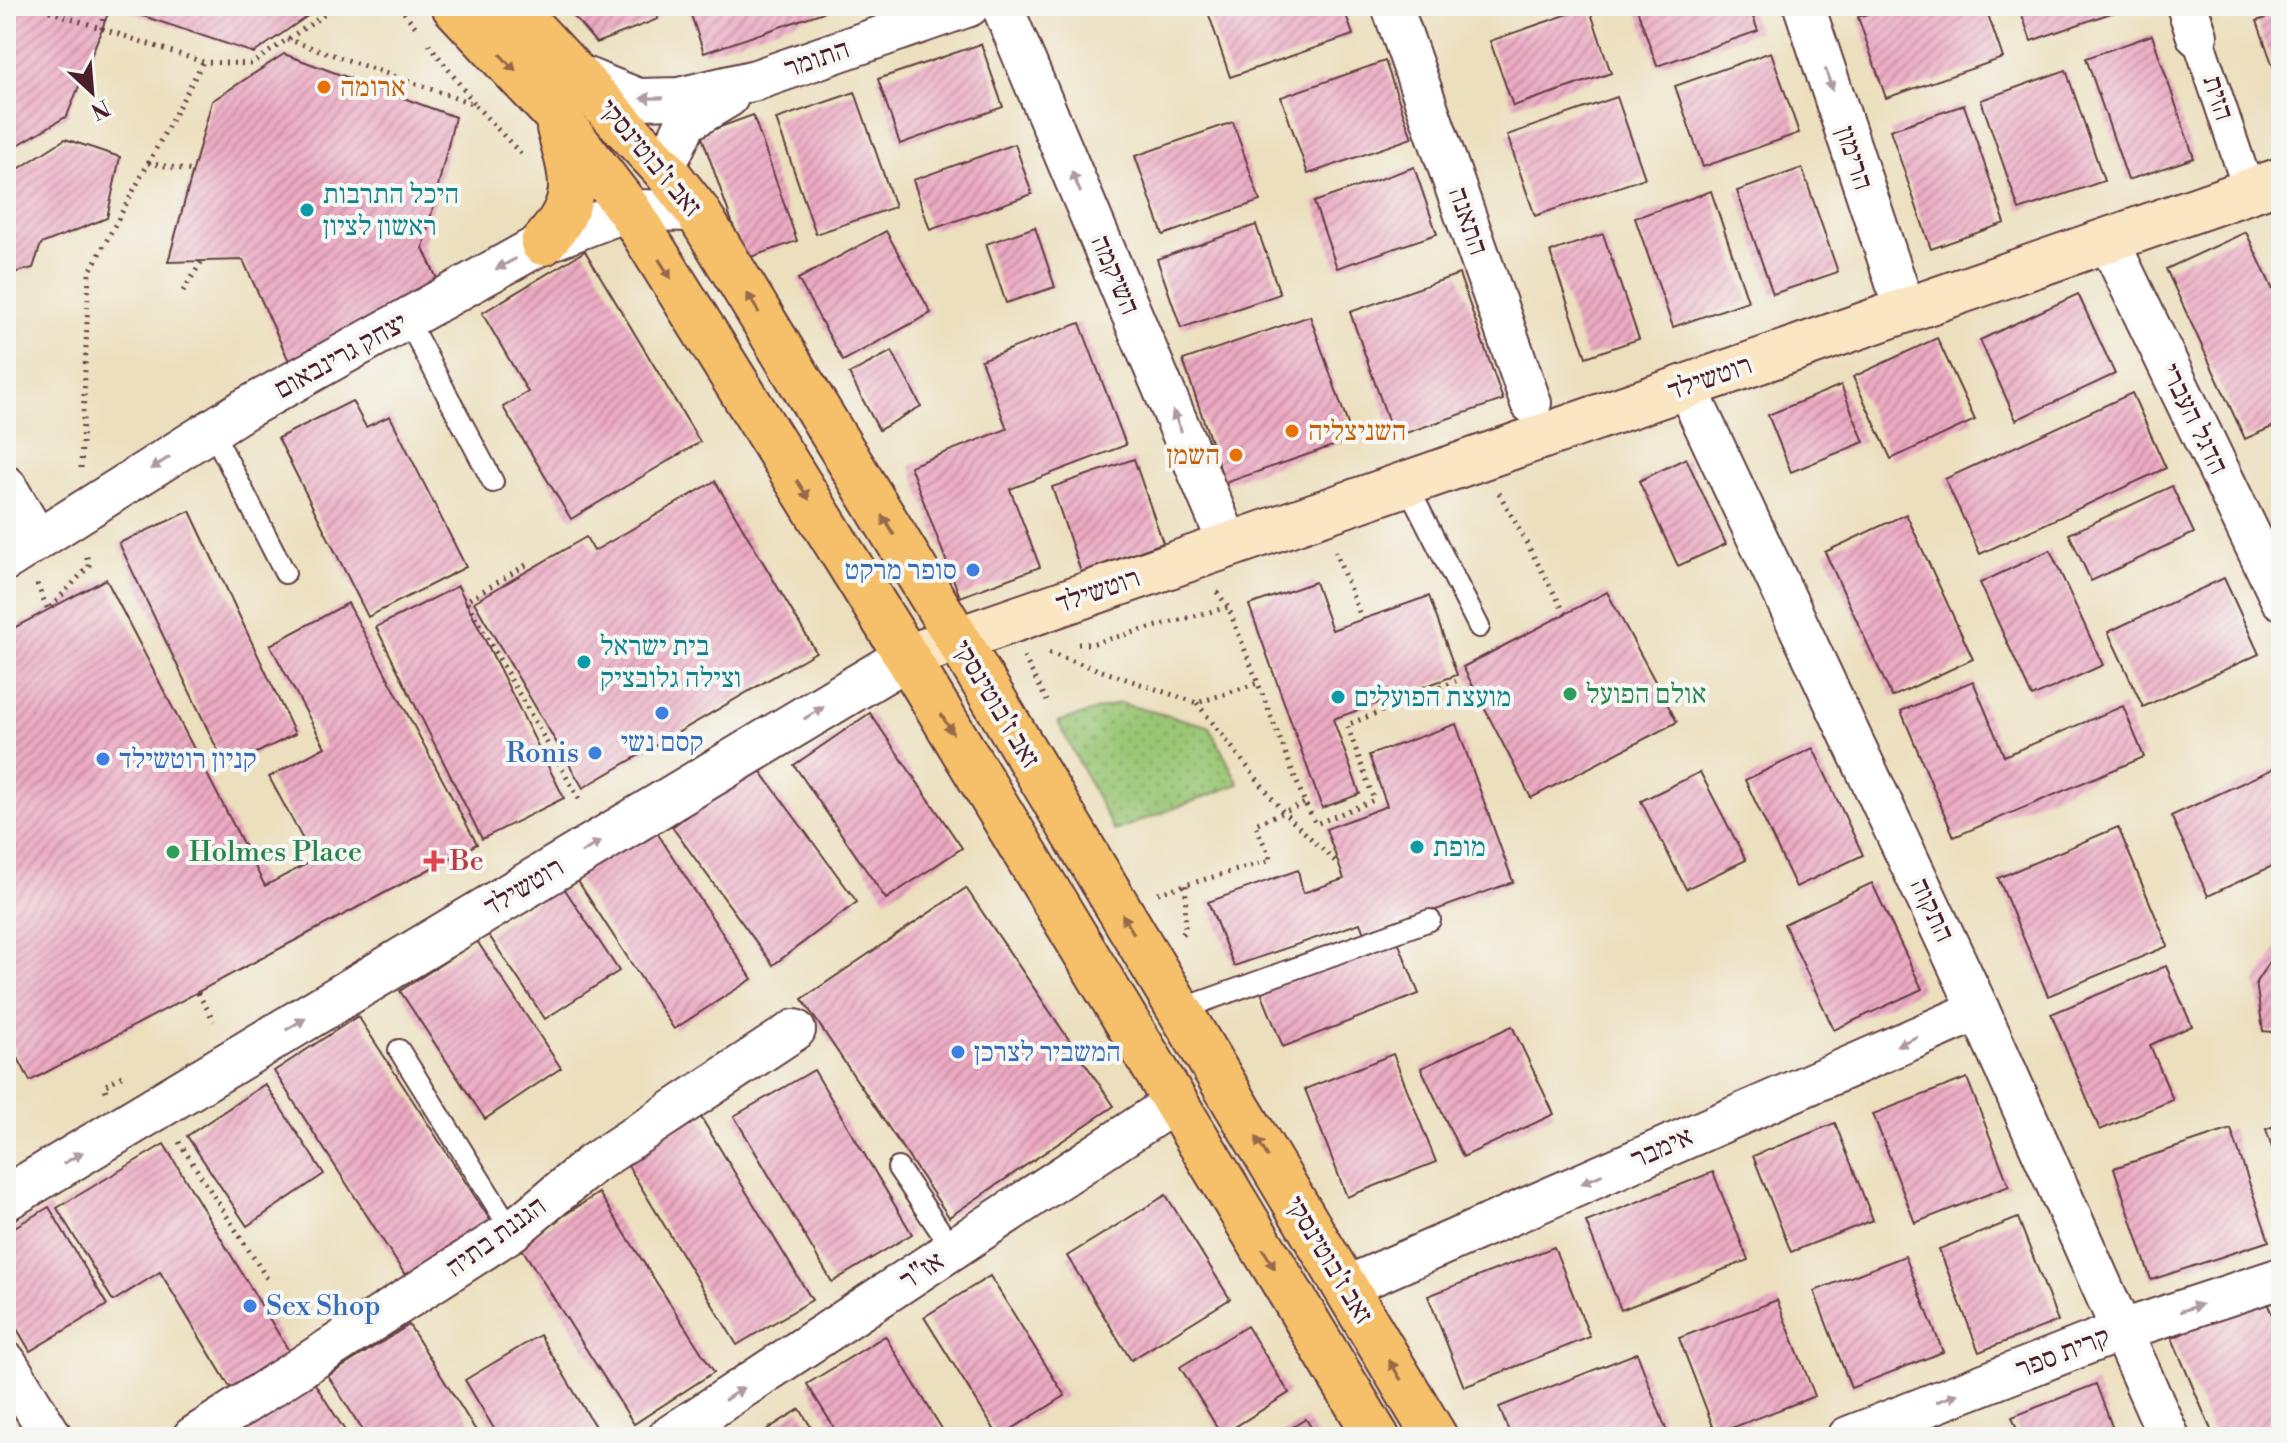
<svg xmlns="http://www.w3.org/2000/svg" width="2287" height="1443" font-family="'Libre Bodoni','Frank Ruhl Libre',serif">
<defs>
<pattern id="garden-dots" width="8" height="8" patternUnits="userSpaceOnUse" patternTransform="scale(2)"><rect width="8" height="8" fill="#9ac674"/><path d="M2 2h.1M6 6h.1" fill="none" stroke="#80a05f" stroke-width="1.8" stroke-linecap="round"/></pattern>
<pattern id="building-hatch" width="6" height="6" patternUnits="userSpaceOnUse" patternTransform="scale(2)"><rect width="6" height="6" fill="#ecaac3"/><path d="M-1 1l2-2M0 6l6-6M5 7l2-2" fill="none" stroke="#c18a9f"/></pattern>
</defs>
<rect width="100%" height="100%" fill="#f6f6f2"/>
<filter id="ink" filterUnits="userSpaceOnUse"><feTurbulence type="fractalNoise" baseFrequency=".0125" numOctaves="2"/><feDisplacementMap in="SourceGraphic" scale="16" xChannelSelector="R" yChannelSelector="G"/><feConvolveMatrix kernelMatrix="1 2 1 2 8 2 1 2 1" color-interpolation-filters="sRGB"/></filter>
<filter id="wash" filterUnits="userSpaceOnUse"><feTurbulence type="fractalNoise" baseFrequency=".006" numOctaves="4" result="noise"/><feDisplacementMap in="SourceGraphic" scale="32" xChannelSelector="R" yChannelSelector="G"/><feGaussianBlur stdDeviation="1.8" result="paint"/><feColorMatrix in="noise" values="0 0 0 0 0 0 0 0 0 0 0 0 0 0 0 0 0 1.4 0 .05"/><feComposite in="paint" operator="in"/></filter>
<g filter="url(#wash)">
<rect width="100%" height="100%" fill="#ecdfbd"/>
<polygon fill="url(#garden-dots)" stroke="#727250" stroke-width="2" points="1119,703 1209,726 1239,784 1114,831 1058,722"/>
<g id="blocks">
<g fill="url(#building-hatch)">
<polygon points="6,6 111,6 67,116 6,152"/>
<polygon points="113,6 322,6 254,53"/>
<polygon points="565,6 654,6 658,19 596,43"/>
<polygon points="688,6 838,6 838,7 704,53"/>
<polygon points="1206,6 1343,6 1353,35 1230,77"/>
<polygon points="1636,6 1749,6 1758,31 1657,66"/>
<polygon points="1890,6 1985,6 2003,58 1886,98 1858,17"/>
<polygon points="2019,6 2131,6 2031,41"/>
<polygon points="1589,7 1611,73 1513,106 1490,41"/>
<polygon points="2281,13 2281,89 2257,21"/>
<polygon points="2152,35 2194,158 2128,180 2086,58"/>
<polygon points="981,44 1003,107 900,144 878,79"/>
<polygon points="1771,52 1799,133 1703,167 1675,86"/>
<polygon points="284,54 455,117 423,248 439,283 289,361 243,260 168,262 212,101"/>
<polygon points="1385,61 1412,138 1308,174 1281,97"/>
<polygon points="2066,70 2104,181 2019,210 1981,100"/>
<polygon points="855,92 895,207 816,234 776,119"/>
<polygon points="1617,97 1645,178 1535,216 1507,135"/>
<polygon points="1964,105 2005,223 1931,249 1890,130"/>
<polygon points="753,115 797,241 745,259 701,134"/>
<polygon points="1233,122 1260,201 1163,235 1135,156"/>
<polygon points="65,139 120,157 107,218 41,244 33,268 6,275 6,177"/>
<polygon points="1015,144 1032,194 930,230 913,180"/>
<polygon points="1414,167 1437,234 1337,268 1314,202"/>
<polygon points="1802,168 1838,272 1773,294 1737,191"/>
<polygon points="1711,191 1748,301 1673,327 1635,218"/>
<polygon points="1256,225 1280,294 1181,328 1157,259"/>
<polygon points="1035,227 1055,287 1006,303 986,244"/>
<polygon points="886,231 931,313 843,361 798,279"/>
<polygon points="2246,232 2281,307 2281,423 2245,439 2166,269"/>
<polygon points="1603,234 1639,339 1586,357 1550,252"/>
<polygon points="585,251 700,442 571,519 503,407 528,392 482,313"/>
<polygon points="1459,274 1503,400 1394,437 1350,312"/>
<polygon points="2078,294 2115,374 2016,420 1980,340"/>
<polygon points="1310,316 1353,439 1225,483 1183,360"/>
<polygon points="1080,323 1126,445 1010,489 1040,567 960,597 910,466 1007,429 981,360"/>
<polygon points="1937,338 1975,420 1891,459 1853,377"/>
<polygon points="892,351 921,406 879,430 849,374"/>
<polygon points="1841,385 1864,442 1791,472 1768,415"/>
<polygon points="2132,393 2166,468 1980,554 1945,479"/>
<polygon points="352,401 366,427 390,416 466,567 368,617 278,438"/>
<polygon points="1686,458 1726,544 1678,566 1639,481"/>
<polygon points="1134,459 1163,543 1081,572 1052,487"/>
<polygon points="715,481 816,652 583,788 474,602 586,537 594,551"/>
<polygon points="2172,486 2194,533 2091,581 2069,534"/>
<polygon points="190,511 295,734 226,768 119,543"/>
<polygon points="1906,514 1973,659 1892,697 1825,552"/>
<polygon points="2050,550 2103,665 2032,697 1980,583"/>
<polygon points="2224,578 2259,654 2143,707 2108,632"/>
<polygon points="106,579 265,886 314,860 269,777 325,747 270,645 348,603 477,844 30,1081 6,1035 6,632"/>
<polygon points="1315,582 1332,630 1429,596 1457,675 1333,719 1360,794 1322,808 1249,605"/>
<polygon points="458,586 564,798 482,839 376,627"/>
<polygon points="1607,592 1677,722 1531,798 1463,667"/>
<polygon points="1973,681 2004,756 2123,706 2144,757 1954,837 1901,711"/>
<polygon points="870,713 962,848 886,899 794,765"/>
<polygon points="1456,724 1513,882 1365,936 1360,923 1234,966 1208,902 1298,870 1303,893 1344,879 1326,829 1387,806 1369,755"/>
<polygon points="1813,748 1863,855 1796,887 1745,780"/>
<polygon points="756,765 857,902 773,965 672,827"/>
<polygon points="2281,765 2281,862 2208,896 2171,816"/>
<polygon points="1700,772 1746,860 1686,889 1641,801"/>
<polygon points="652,825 752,979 674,1029 574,875"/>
<polygon points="2118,827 2168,946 2048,996 1998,878"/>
<polygon points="1872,883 1922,989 1834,1030 1784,924"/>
<polygon points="562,885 619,971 545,1019 488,934"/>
<polygon points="966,888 1114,1106 949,1217 802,999"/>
<polygon points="1397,939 1419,994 1283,1047 1261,992"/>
<polygon points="477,941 561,1068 485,1119 400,991"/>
<polygon points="2281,944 2281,1033 2263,1031 2256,982"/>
<polygon points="2166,966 2192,1026 2150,1045 2173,1100 2100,1130 2051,1014"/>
<polygon points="358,1016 494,1226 409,1281 274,1071"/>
<polygon points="1512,1026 1554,1114 1463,1157 1421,1068"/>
<polygon points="1393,1054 1436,1162 1347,1197 1305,1089"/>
<polygon points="814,1070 912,1234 832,1282 734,1116"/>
<polygon points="1967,1078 2009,1186 1915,1223 1873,1114"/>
<polygon points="265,1084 324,1174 247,1226 187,1136"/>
<polygon points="699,1114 812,1300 737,1345 624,1159"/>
<polygon points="1835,1123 1873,1220 1791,1252 1753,1156"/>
<polygon points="2281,1124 2281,1172 2280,1172 2266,1129"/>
<polygon points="2231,1129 2269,1241 2151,1280 2114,1168"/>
<polygon points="164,1144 298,1366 239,1402 160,1272 113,1301 57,1208"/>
<polygon points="1713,1172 1748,1260 1621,1310 1586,1222"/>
<polygon points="599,1193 714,1372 634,1424 519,1244"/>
<polygon points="1166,1195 1230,1299 1131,1360 1067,1256"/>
<polygon points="49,1207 107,1305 30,1351 6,1310 6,1232"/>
<polygon points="2018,1218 2058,1321 1979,1352 1939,1249"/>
<polygon points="1554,1247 1590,1337 1464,1387 1428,1296"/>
<polygon points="1905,1256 1943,1352 1851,1388 1814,1291"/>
<polygon points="990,1276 1065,1396 999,1437 924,1317"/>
<polygon points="2265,1298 2281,1336 2281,1437 2214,1437 2172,1338"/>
<polygon points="1777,1300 1815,1396 1716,1434 1679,1338"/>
<polygon points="409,1325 480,1437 367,1437 328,1376"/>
<polygon points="1247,1326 1289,1393 1222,1435 1180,1367"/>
<polygon points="540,1335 597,1430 585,1437 499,1437 465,1380"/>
<polygon points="885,1336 947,1437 840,1437 807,1384"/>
<polygon points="1637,1353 1669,1437 1511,1437 1499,1407"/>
<polygon points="312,1379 349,1437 242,1437 236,1427"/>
<polygon points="2096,1384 2116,1437 2020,1437 2012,1417"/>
<polygon points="800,1409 817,1437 755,1437"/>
<polygon points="1306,1419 1317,1437 1277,1437"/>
</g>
</g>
</g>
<g filter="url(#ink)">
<use href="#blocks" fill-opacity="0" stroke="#623c41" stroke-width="2"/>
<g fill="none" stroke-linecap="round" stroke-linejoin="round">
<g stroke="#623c41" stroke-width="24">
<g id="service">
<polyline points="407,319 493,482"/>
<polyline points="212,430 285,573"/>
<polyline points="1406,483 1479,627"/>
<polyline points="1179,1010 1430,920"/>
<polyline points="399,1050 512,1231"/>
<polyline points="898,1168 953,1250"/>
</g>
</g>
<g stroke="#623c41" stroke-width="34">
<polyline id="pedestrian" points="2197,36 2249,191"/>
</g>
<g stroke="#623c41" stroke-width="44">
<g id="minor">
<polyline points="1002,6 1229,545"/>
<polyline points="1392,6 1531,403"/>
<polyline points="1804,6 1905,310"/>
<polyline points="2187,6 2197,36"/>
<polyline points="579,75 638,99 679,98 756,80 969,6"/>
<polyline points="664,169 686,122 728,97"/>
<polyline points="2108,240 2281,599"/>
<polyline points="1686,386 1979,1010 2169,1437"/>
<polyline points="6,486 37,539"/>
<polyline points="6,560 243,410 543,243 629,210 697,211"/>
<polyline points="1346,1287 1979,1010"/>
<polyline points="6,1362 52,1437"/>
<polyline points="193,1437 512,1231 591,1165 795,1030"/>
<polyline points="668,1437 1174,1103"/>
<polyline points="1848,1437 2120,1331 2281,1278"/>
</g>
</g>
<g stroke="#623c41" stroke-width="48">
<polyline id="tertiary" points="6,1198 907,657"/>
</g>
<g stroke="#623c41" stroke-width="48">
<polyline id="secondary" points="907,657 2281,180"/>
</g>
<g stroke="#623c41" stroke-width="48">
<g id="primary">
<polyline points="454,6 555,114 629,210 907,657 1377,1437"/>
<polyline points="511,6 664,169 697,211 969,658 1435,1437"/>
<path d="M543 243C582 200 573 180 559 128"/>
</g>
</g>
<g stroke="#623c41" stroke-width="5" stroke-dasharray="2 6" stroke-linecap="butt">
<polyline points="34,6 203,62 251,64 337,6"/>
<polyline points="399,6 418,30"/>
<polyline points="102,29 104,6"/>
<polyline points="287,39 474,104 522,155"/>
<polyline points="429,44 474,103"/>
<polyline points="148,163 193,171"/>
<polyline points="183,291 202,261"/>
<polyline points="81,468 89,273 203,62"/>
<polyline points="1499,493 1565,613"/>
<polyline points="1335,551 1362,620"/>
<polyline points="526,565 466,601 582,804"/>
<polyline points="37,584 48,610 89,566 86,553"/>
<polyline points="1217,592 1228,607"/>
<polyline points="1078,644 1091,644 1228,607 1305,803 1316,824 1374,800 1347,725 1456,681"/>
<polyline points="1049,653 1197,703 1258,683"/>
<polyline points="1024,657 1047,701"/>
<polyline points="1197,703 1283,812 1339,865"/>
<polyline points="1158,893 1271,860 1255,824 1305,803"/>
<polyline points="1182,934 1185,931 1186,885"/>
<polyline points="198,993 214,1021"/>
<polyline points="106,1091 104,1086 122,1076"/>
<polyline points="179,1142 268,1280"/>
</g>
<use href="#service" stroke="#fff" stroke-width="20"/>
<use href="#pedestrian" stroke="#fff" stroke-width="30"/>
<use href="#minor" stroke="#fff" stroke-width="40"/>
<use href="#tertiary" stroke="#fff" stroke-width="44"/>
<use href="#secondary" stroke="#fbe6c4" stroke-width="44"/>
<use href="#primary" stroke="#f6c06b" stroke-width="44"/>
</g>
<defs><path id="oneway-solid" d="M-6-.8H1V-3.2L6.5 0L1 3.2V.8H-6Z" transform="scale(2)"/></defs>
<g fill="#976748">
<use href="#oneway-solid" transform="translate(508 63) rotate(47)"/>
<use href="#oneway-solid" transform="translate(665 269) rotate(58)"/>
<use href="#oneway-solid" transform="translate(753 303) rotate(-121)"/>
<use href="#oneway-solid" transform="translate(803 490) rotate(58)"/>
<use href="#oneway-solid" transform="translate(888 525) rotate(-121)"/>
<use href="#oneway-solid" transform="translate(947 724) rotate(59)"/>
<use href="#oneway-solid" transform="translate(1128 924) rotate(-121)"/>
<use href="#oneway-solid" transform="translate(1262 1147) rotate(-121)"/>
<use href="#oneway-solid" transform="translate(1269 1259) rotate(59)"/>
<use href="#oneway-solid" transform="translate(1395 1370) rotate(-121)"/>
</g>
<g fill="#ae9aa0">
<use href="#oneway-solid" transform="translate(1829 80) rotate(72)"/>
<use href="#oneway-solid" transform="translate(652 98) rotate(179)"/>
<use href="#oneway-solid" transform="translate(1076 182) rotate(-113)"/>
<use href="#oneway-solid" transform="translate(506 264) rotate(151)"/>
<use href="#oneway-solid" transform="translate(1177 421) rotate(-113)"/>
<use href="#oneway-solid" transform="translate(160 463) rotate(148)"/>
<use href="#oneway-solid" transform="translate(814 713) rotate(-31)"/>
<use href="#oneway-solid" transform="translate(591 847) rotate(-31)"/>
<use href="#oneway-solid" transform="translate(296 1024) rotate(-31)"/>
<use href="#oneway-solid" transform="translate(1907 1041) rotate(156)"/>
<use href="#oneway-solid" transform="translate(73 1158) rotate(-31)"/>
<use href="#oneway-solid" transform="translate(1592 1179) rotate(156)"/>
<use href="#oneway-solid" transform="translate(2191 1308) rotate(-18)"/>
<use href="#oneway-solid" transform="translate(734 1394) rotate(-33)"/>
<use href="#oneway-solid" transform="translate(1947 1398) rotate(-21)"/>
</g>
</g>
<g fill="#e8710a" stroke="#f6f6f2" stroke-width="3">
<circle cx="324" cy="87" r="8"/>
<circle cx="1292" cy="431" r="8"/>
<circle cx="1236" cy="455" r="8"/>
</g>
<g fill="#0f9aa8" stroke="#f6f6f2" stroke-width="3">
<circle cx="307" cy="210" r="8"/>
<circle cx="584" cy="662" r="8"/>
<circle cx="1338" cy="697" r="8"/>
<circle cx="1417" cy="847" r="8"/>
</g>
<g fill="#3f7fe0" stroke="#f6f6f2" stroke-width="3">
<circle cx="973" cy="570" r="8"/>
<circle cx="662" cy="713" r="8"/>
<circle cx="595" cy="753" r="8"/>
<circle cx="103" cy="759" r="8"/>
<circle cx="958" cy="1052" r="8"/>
<circle cx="250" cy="1306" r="8"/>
</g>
<g fill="#2e9e5b" stroke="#f6f6f2" stroke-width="3">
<circle cx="1570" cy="694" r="8"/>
<circle cx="173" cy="852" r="8"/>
</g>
<path fill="#e0444e" stroke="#f6f6f2" stroke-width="3" d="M430 849h8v8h8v8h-8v8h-8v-8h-8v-8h8z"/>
<g text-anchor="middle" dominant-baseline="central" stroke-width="8" stroke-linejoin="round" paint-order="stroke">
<g font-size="28" fill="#4a1f2b" stroke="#f6f6f2">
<text transform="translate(817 59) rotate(-19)">התומר</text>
<text transform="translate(2218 98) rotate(72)">הזית</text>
<text transform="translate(650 158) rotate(50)">זאב ז'בוטינסקי</text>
<text transform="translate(1854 158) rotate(72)">הרימון</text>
<text transform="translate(1468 221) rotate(71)">התאנה</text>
<text transform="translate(1115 275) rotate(67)">השיקמה</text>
<text transform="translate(341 356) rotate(-29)">יצחק גרינבאום</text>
<text transform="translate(1710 378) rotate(-19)">רוטשילד</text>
<text transform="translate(2194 419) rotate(64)">הדגל העברי</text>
<text transform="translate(1098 591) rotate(-19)">רוטשילד</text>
<text transform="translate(996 704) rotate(59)">זאב ז'בוטינסקי</text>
<text transform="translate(524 887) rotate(-31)">רוטשילד</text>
<text transform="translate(1932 910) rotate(65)">התקוה</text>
<text transform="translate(1662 1148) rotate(-24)">אימבר</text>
<text transform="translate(496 1237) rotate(-36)">הגננת בתיה</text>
<text transform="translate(1329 1260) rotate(59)">זאב ז'בוטינסקי</text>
<text transform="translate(922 1271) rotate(-33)">אז"ר</text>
<text transform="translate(2063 1353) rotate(-21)">קרית ספר</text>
</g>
<g font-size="28" fill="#c56008" stroke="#f6f6f2" text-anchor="start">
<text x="340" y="87">ארומה</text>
<text x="1308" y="431">השניצליה</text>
<text x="1220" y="455" text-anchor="end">השמן</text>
</g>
<g font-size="28" fill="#0d838f" stroke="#f6f6f2" text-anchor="start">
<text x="323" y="194">היכל התרבות<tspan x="323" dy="32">ראשון לציון</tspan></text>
<text x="600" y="646">בית ישראל<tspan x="600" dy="32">וצילה גלובציק</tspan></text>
<text x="1354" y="697">מועצת הפועלים</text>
<text x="1433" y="847">מופת</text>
</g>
<g font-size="28" fill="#366cbe" stroke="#f6f6f2" text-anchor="start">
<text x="957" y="570" text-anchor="end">סופר מרקט</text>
<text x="662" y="742" text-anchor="middle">קסם נשי</text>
<text x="579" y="753" text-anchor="end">Ronis</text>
<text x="119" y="759">קניון רוטשילד</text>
<text x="974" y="1052">המשביר לצרכן</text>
<text x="266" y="1306">Sex Shop</text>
</g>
<g font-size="28" fill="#27864d" stroke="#f6f6f2" text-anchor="start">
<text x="1586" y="694">אולם הפועל</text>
<text x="189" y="852">Holmes Place</text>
</g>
<g font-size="28" fill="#be3a42" stroke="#f6f6f2" text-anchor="start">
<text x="450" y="861">Be</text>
</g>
</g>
<rect width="2287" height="1443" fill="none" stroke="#f6f6f2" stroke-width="32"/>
<g transform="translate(92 92) rotate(154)" stroke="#f6f6f2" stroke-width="6" paint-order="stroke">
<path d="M0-6L14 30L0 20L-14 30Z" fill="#4a1f2b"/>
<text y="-12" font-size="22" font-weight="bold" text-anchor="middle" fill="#4a1f2b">N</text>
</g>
</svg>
